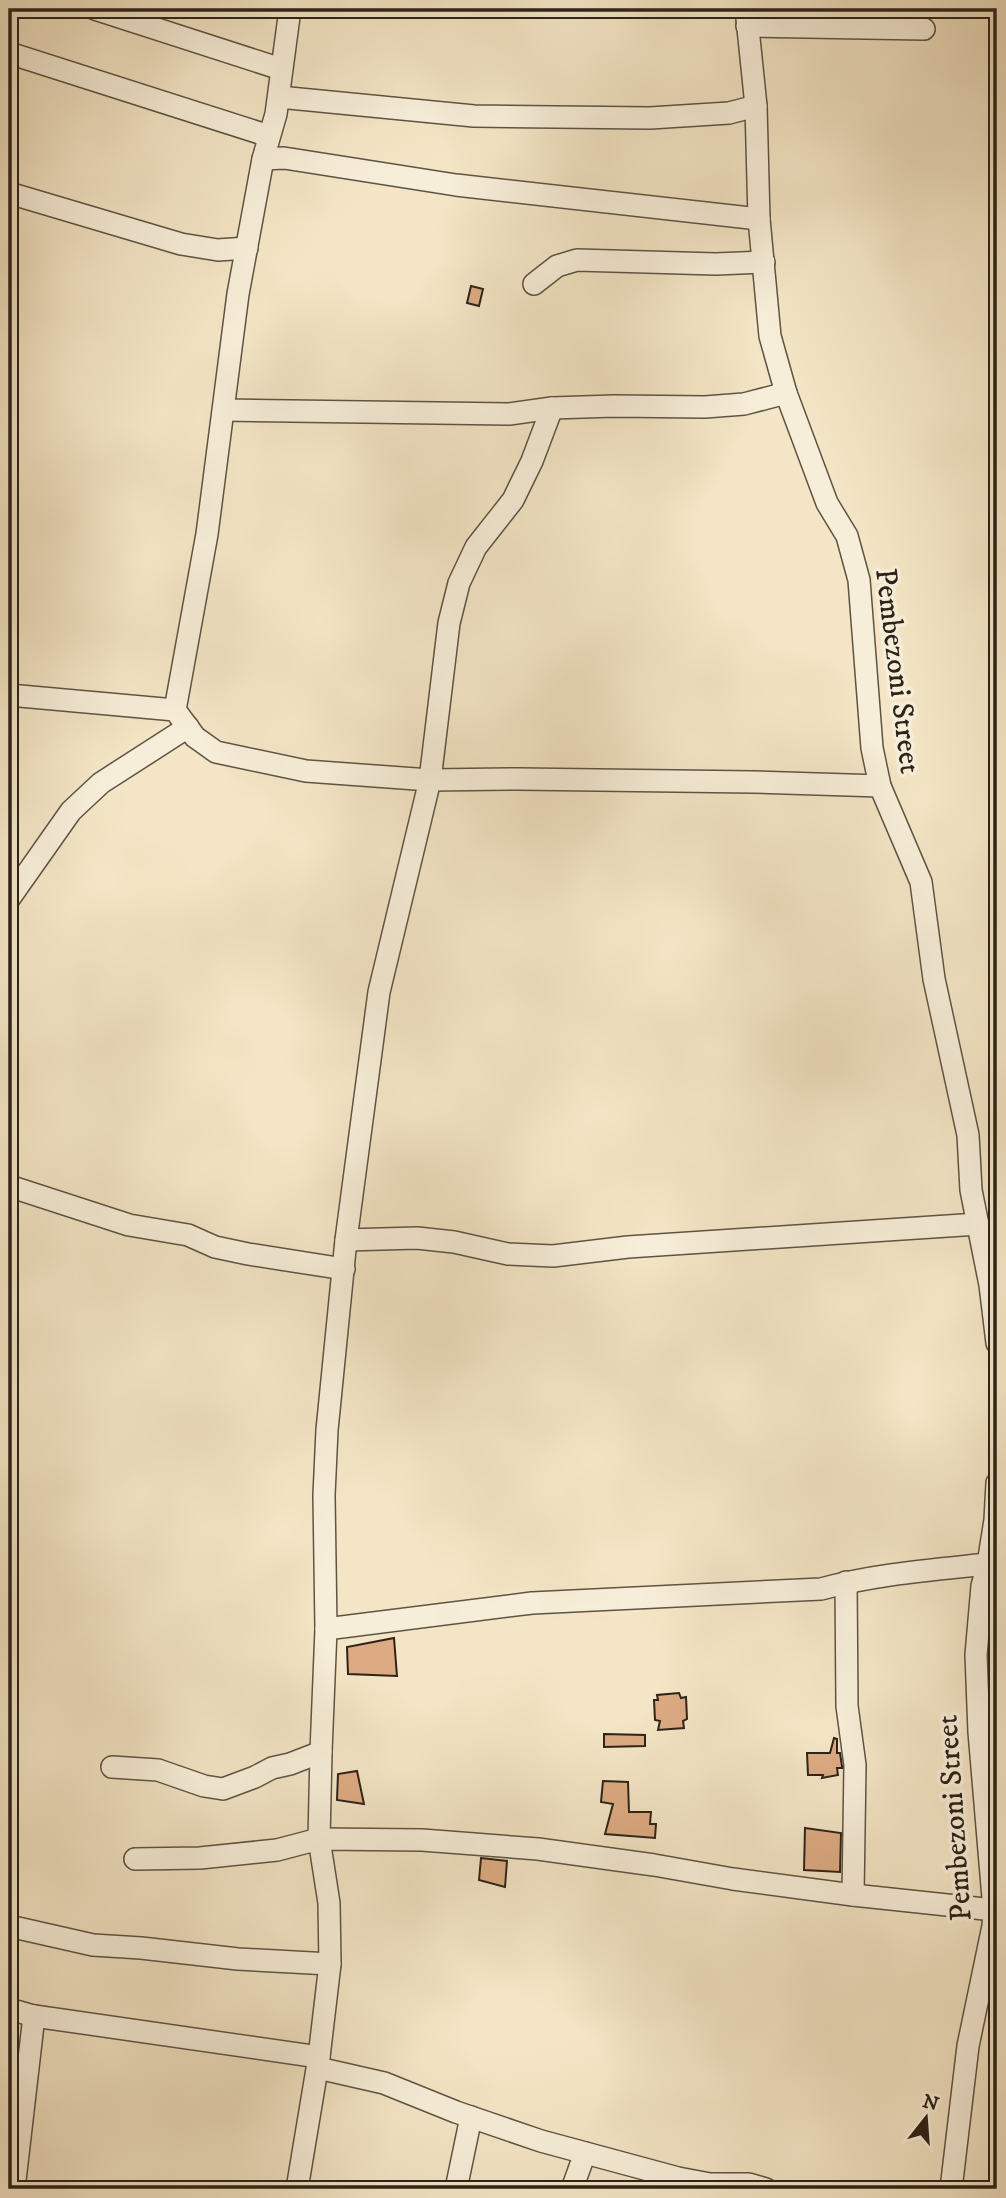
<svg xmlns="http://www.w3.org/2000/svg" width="1006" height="2198" font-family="'IM FELL DW Pica',serif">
<rect width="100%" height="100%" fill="#f3e5c5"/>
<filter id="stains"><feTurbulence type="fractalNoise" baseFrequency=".00286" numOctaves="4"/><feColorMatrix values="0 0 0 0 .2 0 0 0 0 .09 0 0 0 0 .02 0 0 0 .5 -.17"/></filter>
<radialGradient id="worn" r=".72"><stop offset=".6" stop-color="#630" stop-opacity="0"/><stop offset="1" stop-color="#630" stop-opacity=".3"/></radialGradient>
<g fill="#ddab83" stroke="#2d2318" stroke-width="2">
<polygon points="471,286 483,289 479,306 467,303"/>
<polygon points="394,1638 397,1676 348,1674 347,1647"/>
<polygon points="679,1693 681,1698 686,1697 687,1719 683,1721 684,1728 658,1730 660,1721 655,1720 654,1700 658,1700 657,1695"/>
<polygon points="604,1734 645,1735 645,1746 604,1747"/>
<polygon points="834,1738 837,1739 837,1753 840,1753 842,1766 842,1768 837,1768 838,1775 822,1778 823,1775 808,1775 807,1753 830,1753"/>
<polygon points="357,1771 364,1804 337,1800 338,1774"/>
<polygon points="603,1781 628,1782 629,1812 651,1812 650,1824 656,1824 655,1838 605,1834 613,1804 601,1802"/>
<polygon points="805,1828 841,1833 840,1872 804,1870"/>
<polygon points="481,1858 507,1861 505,1887 479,1880"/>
</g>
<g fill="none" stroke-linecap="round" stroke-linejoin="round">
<g stroke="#5e5443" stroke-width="24">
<g id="minor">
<polyline points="95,9 281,69"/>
<polyline points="746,9 756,106 759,219 770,336 786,393 827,503 847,536 859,580 872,748 880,786 921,882 934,979 968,1135 971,1190 990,1285 997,1343"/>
<polyline points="747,26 924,29"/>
<polyline points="9,53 269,136"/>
<polyline points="279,97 474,116 650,118 729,113 756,106"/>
<polyline points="263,159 284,158 456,185 759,219"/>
<polyline points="9,193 181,244 218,250 247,248"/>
<polyline points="534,284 557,266 577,260 716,264 764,262"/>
<polyline points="224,410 509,414 552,408 614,406 705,407 744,404 786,393"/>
<polyline points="9,695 175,710 195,737 216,752 306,771 430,780 519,779 753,782 880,786"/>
<polyline points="175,710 207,534 238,294 263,159 276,114 290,9"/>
<polyline points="9,899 71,811 101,783 188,727"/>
<polyline points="9,1186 129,1225 188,1235 215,1247 248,1254 344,1269"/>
<polyline points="346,1240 417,1238 454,1242 508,1254 553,1256 628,1247 978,1224"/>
<polyline points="846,1582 847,1706 855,1765 853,1895"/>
<path d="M326 1629 532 1603 821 1589C876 1574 932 1570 988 1564"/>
<polyline points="112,1767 158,1770 204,1786 223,1789 255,1777 272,1768 290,1764 321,1752"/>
<polyline points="135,1859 200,1858 277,1850 319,1839 422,1840 538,1849 654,1865 733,1879 853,1895 994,1910"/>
<polyline points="9,1926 93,1945 141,1948 238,1959 330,1964"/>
<polyline points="9,2009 34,2016 319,2057"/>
<polyline points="318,2068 384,2083 456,2112 541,2141 678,2178 710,2184 749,2184 766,2189"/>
<polyline points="14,2189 34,2016"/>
<polyline points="297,2189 319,2057 330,1964 329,1903 319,1839 321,1752 326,1629 324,1495 327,1430 346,1240 379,992 430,780 449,623 459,583 476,547 513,500 532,461 552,408"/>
<polyline points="456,2189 471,2117"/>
<polyline points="572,2189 585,2153"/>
<polyline points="951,2189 968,2046 993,1926 994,1910 979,1732 976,1655 982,1586 988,1564 995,1520 997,1483"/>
</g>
</g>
<use href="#minor" stroke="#f7eed9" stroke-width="21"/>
</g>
<g text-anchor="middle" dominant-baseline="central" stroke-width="7" stroke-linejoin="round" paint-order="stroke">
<g font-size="30" fill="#2d2318" stroke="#f7eed9">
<text transform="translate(897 671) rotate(83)">Pembezoni Street</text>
<text transform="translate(955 1818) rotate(-94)">Pembezoni Street</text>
</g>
</g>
<rect width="1006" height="2198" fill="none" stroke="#f3e5c5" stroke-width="35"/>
<rect x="10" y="10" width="985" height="2177" fill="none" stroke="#2d2318" stroke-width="3.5"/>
<rect x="18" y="18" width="971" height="2163" fill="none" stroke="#2d2318" stroke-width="2"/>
<g transform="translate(926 2118) rotate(17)" stroke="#f7eed9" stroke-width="5" paint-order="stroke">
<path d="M0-5L12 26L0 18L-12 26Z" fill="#2d2318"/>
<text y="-10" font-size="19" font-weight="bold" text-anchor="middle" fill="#2d2318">N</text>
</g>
<rect width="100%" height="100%" filter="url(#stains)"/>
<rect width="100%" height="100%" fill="url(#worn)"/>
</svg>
